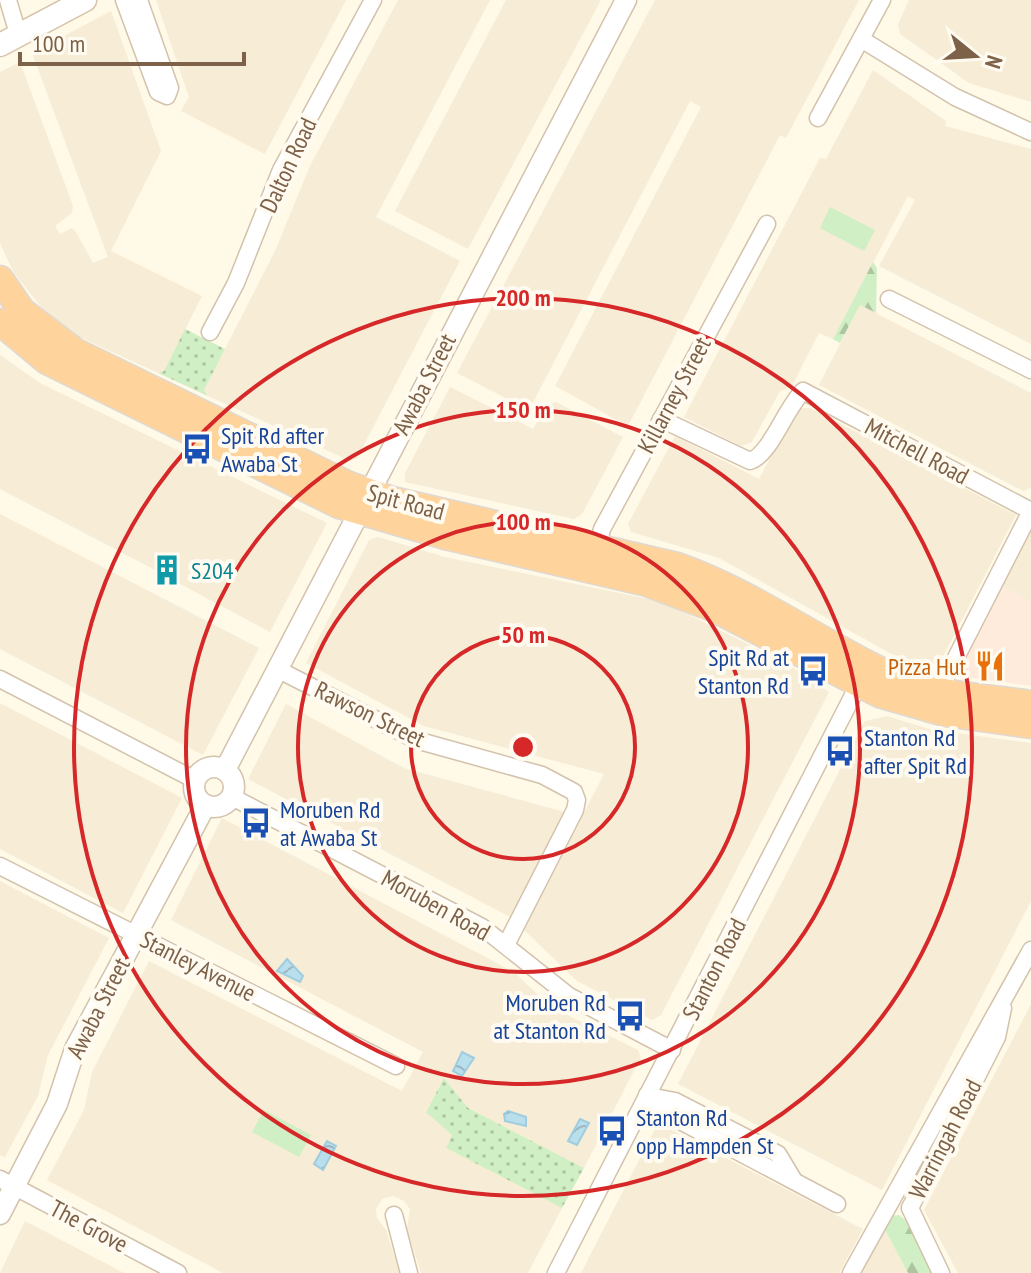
<svg xmlns="http://www.w3.org/2000/svg" width="1031" height="1273" font-family="'PT Sans Narrow',sans-serif">
<defs>
<pattern id="forest-firs" width="22" height="20" patternUnits="userSpaceOnUse" patternTransform="scale(2)"><rect width="22" height="20" fill="#d0efc4"/><path d="M5 1l3.5 6h-7zM16 11l3.5 6h-7z" fill="#aec5a1"/></pattern>
<pattern id="park-dots" width="8" height="8" patternUnits="userSpaceOnUse" patternTransform="scale(2)"><rect width="8" height="8" fill="#d0efc4"/><path d="M2 2h.1M6 6h.1" fill="none" stroke="#aec5a1" stroke-width="1.8" stroke-linecap="round"/></pattern>
<pattern id="water-waves" width="16" height="10" patternUnits="userSpaceOnUse" patternTransform="scale(2)"><rect width="16" height="10" fill="#b9deec"/><path d="M0 5q4-4 8 0t8 0" fill="none" stroke="#9cb7c1"/></pattern>
</defs>
<rect width="100%" height="100%" fill="#fff9e8"/>
<g fill="#f7ecd6">
<polygon points="156,0 346,0 265,154 181,111 189,97"/>
<polygon points="398,0 490,0 376,217 460,261 357,458 350,461 208,396 204,390 275,251 310,166"/>
<polygon points="506,0 601,0 468,249 395,211"/>
<polygon points="655,0 859,0 786,138 780,135 628,426 555,386 701,107 690,101 529,410 457,373"/>
<polygon points="909,0 1031,0 1031,102 969,83 900,34 898,24"/>
<polygon points="111,11 161,151 111,251 202,296 164,371 158,373 75,335 45,312 14,273 0,243 0,72 20,62 73,206 72,213 55,226 60,234 72,228 76,232 93,263 108,257 32,53"/>
<polygon points="873,70 946,121 945,126 1031,149 1031,344 879,266 915,200 908,196 833,339 819,333 792,386 780,391 752,442 741,446 684,417 820,158 826,159"/>
<polygon points="860,305 1031,393 1031,488 1023,491 819,385"/>
<polygon points="0,355 40,383 327,523 270,632 169,578 175,565 165,561 159,572 0,489"/>
<polygon points="450,387 533,429 546,406 556,402 623,437 582,514 574,519 405,482 405,473"/>
<polygon points="801,408 810,408 1016,515 936,670 897,657 719,558 631,532 628,524 675,436 759,479 795,411"/>
<polygon points="0,514 259,648 203,755 0,649"/>
<polygon points="1031,523 1031,602 997,584"/>
<polygon points="378,537 445,557 663,602 786,663 829,692 661,1015 652,1020 577,981 523,929 604,774 424,726 306,663 369,540"/>
<polygon points="0,703 182,798 123,913 0,849"/>
<polygon points="286,704 404,768 568,813 512,918 248,779"/>
<polygon points="887,716 932,730 1031,743 1031,901 882,1190 678,1084 865,721"/>
<polygon points="222,818 514,972 551,1007 638,1050 641,1057 584,1168 468,1108 444,1078 426,1111 452,1135 446,1148 562,1208 528,1273 421,1273 407,1229 410,1209 404,1201 393,1196 382,1199 376,1209 377,1218 386,1230 400,1273 223,1273 47,1180 84,1110 92,1072 149,961 402,1091 423,1052 171,920"/>
<polygon points="0,881 109,938 48,1055 38,1096 5,1157 0,1155"/>
<polygon points="1031,1004 1031,1273 958,1273 924,1210"/>
<polygon points="658,1123 863,1229 839,1273 581,1273"/>
<polygon points="25,1221 124,1273 0,1273"/>
<polygon points="882,1224 908,1273 856,1273"/>
</g>
<polygon fill="#ffebdc" points="997,584 1031,602 1031,686 951,675"/>
<g fill="#d0efc4">
<polygon points="830,207 875,230 864,251 820,228"/>
<polygon points="264,1110 311,1135 299,1157 252,1132"/>
</g>
<g fill="url(#forest-firs)">
<polygon points="873,262 877,268 876,313 860,305 840,343 833,339"/>
<polygon points="899,1215 908,1222 936,1273 908,1273 882,1224 887,1216"/>
</g>
<g fill="url(#park-dots)">
<polygon points="185,329 225,349 204,390 208,396 158,373 164,371"/>
<polygon points="444,1078 468,1108 584,1168 562,1208 446,1148 452,1135 426,1112"/>
</g>
<g fill="url(#water-waves)" stroke="#9ecddf" stroke-width="2">
<polygon points="287,959 303,976 300,982 277,971"/>
<polygon points="462,1052 474,1058 462,1076 453,1071"/>
<polygon points="508,1111 526,1117 526,1126 505,1121 504,1114"/>
<polygon points="580,1119 589,1123 577,1145 568,1141"/>
<polygon points="327,1141 336,1146 323,1170 314,1164"/>
</g>
<g fill="none" stroke-linecap="round" stroke-linejoin="round">
<g stroke="#d3c2ac" stroke-width="19">
<g id="minor">
<polyline points="8,0 18,34"/>
<polyline points="124,0 158,92 167,96 170,88 139,0"/>
<polyline points="861,39 955,97 1031,132"/>
<polyline points="818,118 882,0"/>
<polyline points="889,299 1031,370"/>
<polyline points="210,332 236,283 281,170 373,0"/>
<path d="M661 419 750 461C770 455 785 409 803 391L1031 511"/>
<polyline points="595,556 602,529 767,224"/>
<polyline points="277,669 416,740 542,775 574,792 577,800 575,810 506,945"/>
<polyline points="0,679 195,780"/>
<polyline points="939,691 1031,511"/>
<polyline points="232,797 482,927 569,996 672,1050"/>
<polyline points="0,866 396,1066"/>
<polyline points="647,1095 669,1115 837,1204"/>
<polyline points="649,1096 675,1101 778,1154 793,1179"/>
<polyline points="0,1179 178,1273"/>
<polyline points="394,1215 409,1273"/>
<polyline points="556,1273 863,676"/>
<polyline points="851,1273 1031,950"/>
<polyline points="941,1273 910,1208 997,1037 1003,1008"/>
</g>
</g>
<g stroke="#d3c2ac" stroke-width="23">
<g id="tertiary">
<circle cx="214" cy="787" r="20"/>
<polyline points="225,770 626,0"/>
<polyline points="0,1214 57,1104 75,1049 205,806"/>
</g>
</g>
<g stroke="#d7c3a9" stroke-width="25">
<polyline id="secondary" points="0,45 85,0"/>
</g>
<g stroke="#e0d9d3" stroke-width="29">
<g id="trunk">
<path d="M0 279 22 311 76 352 349 485 392 500 677 566C754 593 820 643 894 677 937 696 985 697 1031 704"/>
<polyline points="0,322 47,361 339,505 449,537 647,583 713,608 879,694 945,713 1031,725"/>
</g>
</g>
<use href="#minor" stroke="#fff" stroke-width="16"/>
<use href="#tertiary" stroke="#fff" stroke-width="20"/>
<use href="#secondary" stroke="#fff" stroke-width="22"/>
<use href="#trunk" stroke="#ffd49c" stroke-width="26"/>
</g>
<g fill="none" stroke="#d62828" stroke-width="4">
<circle cx="523" cy="747" r="112"/>
<circle cx="523" cy="747" r="225"/>
<circle cx="523" cy="747" r="337"/>
<circle cx="523" cy="747" r="449"/>
</g>
<defs>
<g id="bus-bare" transform="scale(2.4)"><path d="M-5-6H5V4H4V6H2V4H-2V6H-4V4H-5ZM-3.5-4V0h7V-4ZM-3.5 1.2v1.5H-2V1.2ZM2 1.2v1.5H3.5V1.2Z" fill="#1a4fb4" stroke="#fffbf1" stroke-width="2.5" paint-order="stroke"/></g>
<g id="building-bare" transform="scale(2.4)"><path d="M-4-6H4V6H1V3H-1V6H-4ZM-2.5-4.3h1.7v1.8h-1.7ZM.8-4.3h1.7v1.8H.8ZM-2.5-1h1.7V.8h-1.7ZM.8-1h1.7V.8H.8Z" fill="#0f9aa8" stroke="#fffbf1" stroke-width="2.5" paint-order="stroke"/></g>
<g id="restaurant-bare" transform="scale(2.4)"><path d="M-5-6h1v4h1v-4h1v4h1v-4h1v5L-1.5 .5V6h-2V.5L-5-1ZM5-6V6H3V1.5H1.5Q1.5-4 5-6Z" fill="#e8710a" stroke="#fffbf1" stroke-width="2.5" paint-order="stroke"/></g>
</defs>
<g fill-rule="evenodd">
<use href="#bus-bare" x="197" y="449"/>
<use href="#building-bare" x="167" y="570"/>
<use href="#restaurant-bare" x="990" y="666"/>
<use href="#bus-bare" x="813" y="671"/>
<use href="#bus-bare" x="840" y="751"/>
<use href="#bus-bare" x="256" y="823"/>
<use href="#bus-bare" x="630" y="1016"/>
<use href="#bus-bare" x="612" y="1131"/>
</g>
<g text-anchor="middle" dominant-baseline="central" stroke-width="8" stroke-linejoin="round" paint-order="stroke">
<g font-size="24" fill="#7d6148" stroke="#fffbf1">
<text transform="translate(288 165) rotate(-65)">Dalton Road</text>
<text transform="translate(424 384) rotate(-63)">Awaba Street</text>
<text transform="translate(674 395) rotate(-62)">Killarney Street</text>
<text transform="translate(917 451) rotate(28)">Mitchell Road</text>
<text transform="translate(406 502) rotate(15)">Spit Road</text>
<text transform="translate(370 714) rotate(26)">Rawson Street</text>
<text transform="translate(436 905) rotate(29)">Moruben Road</text>
<text transform="translate(198 966) rotate(27)">Stanley Avenue</text>
<text transform="translate(714 969) rotate(-63)">Stanton Road</text>
<text transform="translate(98 1008) rotate(-63)">Awaba Street</text>
<text transform="translate(945 1139) rotate(-63)">Warringah Road</text>
<text transform="translate(89 1226) rotate(28)">The Grove</text>
</g>
<g font-size="24" fill="#164399" stroke="#fffbf1" text-anchor="start">
<text x="221" y="435">Spit Rd after<tspan x="221" dy="28">Awaba St</tspan></text>
<text x="789" y="657" text-anchor="end">Spit Rd at<tspan x="789" dy="28">Stanton Rd</tspan></text>
<text x="864" y="737">Stanton Rd<tspan x="864" dy="28">after Spit Rd</tspan></text>
<text x="280" y="809">Moruben Rd<tspan x="280" dy="28">at Awaba St</tspan></text>
<text x="606" y="1002" text-anchor="end">Moruben Rd<tspan x="606" dy="28">at Stanton Rd</tspan></text>
<text x="636" y="1117">Stanton Rd<tspan x="636" dy="28">opp Hampden St</tspan></text>
</g>
<g font-size="24" fill="#0d838f" stroke="#fffbf1" text-anchor="start">
<text x="191" y="570">S204</text>
</g>
<g font-size="24" fill="#c56008" stroke="#fffbf1" text-anchor="end">
<text x="966" y="666">Pizza Hut</text>
</g>
</g>
<circle cx="523" cy="747" r="12" fill="#d62828" stroke="#fffbf1" stroke-width="4"/>
<g font-size="24" text-anchor="middle" font-weight="bold" fill="#d62828" stroke="#fffbf1" stroke-width="8" stroke-linejoin="round" paint-order="stroke">
<text x="523" y="306">200 m</text>
<text x="523" y="418">150 m</text>
<text x="523" y="530">100 m</text>
<text x="523" y="643">50 m</text>
</g>
<g transform="translate(975 56) rotate(108)" stroke="#fffbf1" stroke-width="6" paint-order="stroke">
<path d="M0-6L14 30L0 20L-14 30Z" fill="#7d6148"/>
<text y="-12" font-size="22" font-weight="bold" text-anchor="middle" fill="#7d6148">N</text>
</g>
<path d="M20 52v12h224v-12" fill="none" stroke="#7d6148" stroke-width="4"/>
<text x="32" y="52" font-size="24" fill="#7d6148" stroke="#fffbf1" stroke-width="6" paint-order="stroke">100 m</text>
</svg>
